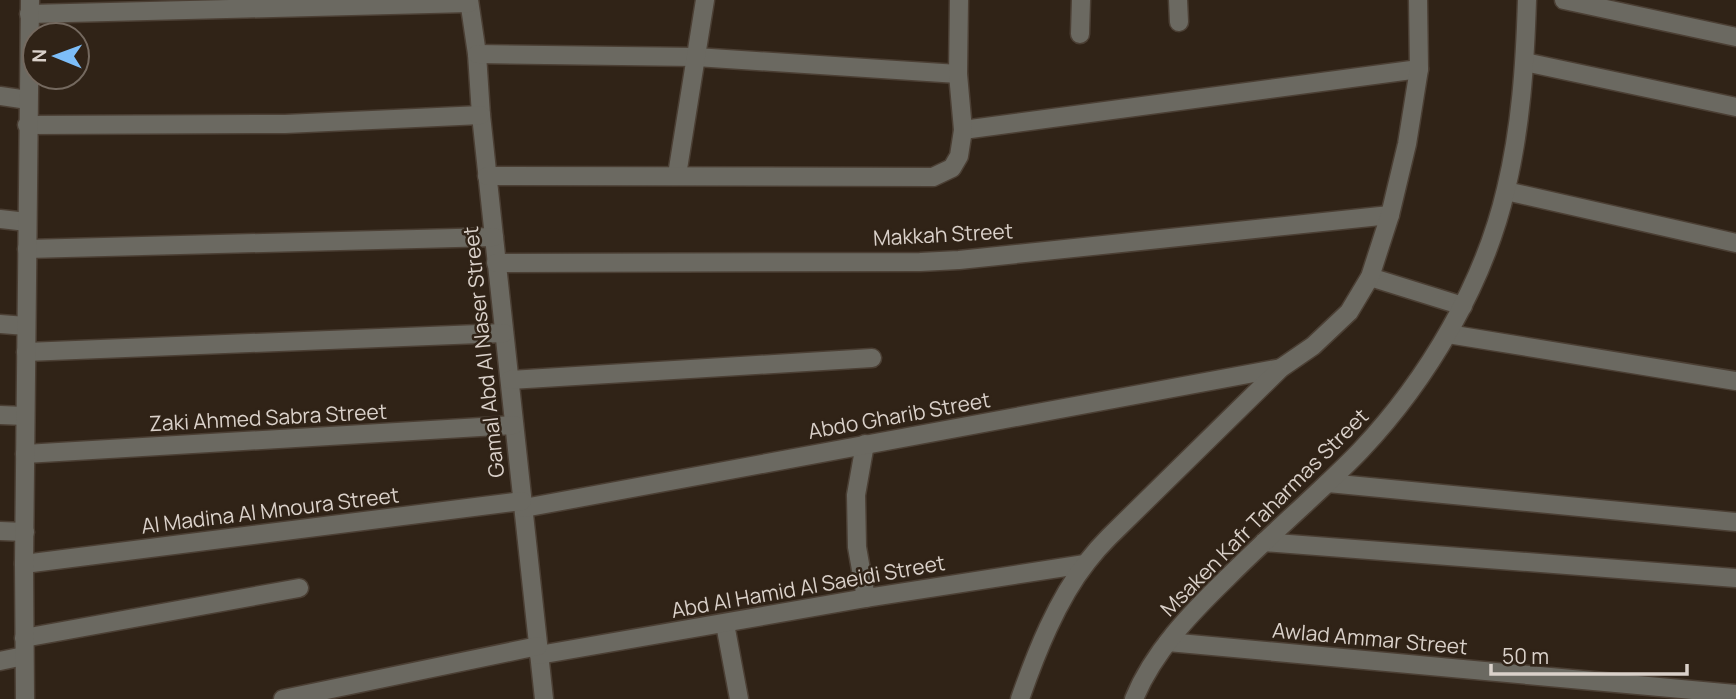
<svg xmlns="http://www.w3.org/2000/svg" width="1736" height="699" font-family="Manrope,sans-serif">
<rect width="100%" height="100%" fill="#302317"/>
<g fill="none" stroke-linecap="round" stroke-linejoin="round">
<g stroke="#4b3f34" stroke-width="21">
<g id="minor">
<polyline points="469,0 477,54 481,115 494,237 544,699"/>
<polyline points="1178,0 1179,22"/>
<polyline points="1564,0 1736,37"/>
<polyline points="29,14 469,3"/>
<polyline points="1080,34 1081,0"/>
<polyline points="477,54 696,57 958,74"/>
<polyline points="1525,62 1736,107"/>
<polyline points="0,96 28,100"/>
<polyline points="27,125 285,124 481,115"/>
<polyline points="963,130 1419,69"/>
<polyline points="677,175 705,0"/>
<polyline points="487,176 933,177 952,168 959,156 963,130 958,74 959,0"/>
<polyline points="1506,191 1736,243"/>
<polyline points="0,219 27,222"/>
<polyline points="27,249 494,237"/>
<polyline points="496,263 920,262 959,260 1390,215"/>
<polyline points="1370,277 1463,306"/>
<polyline points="0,324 26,326"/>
<polyline points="1448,334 1736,381"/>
<polyline points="26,352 504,333"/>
<polyline points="510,380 872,358"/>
<polyline points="0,415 25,416"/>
<polyline points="865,444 856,495 857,547 866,598"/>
<polyline points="25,454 514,425"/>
<polyline points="1328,483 1736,522"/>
<polyline points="524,508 1281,368"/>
<polyline points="0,531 25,532"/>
<polyline points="1264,542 1736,578"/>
<polyline points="24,564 522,501"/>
<polyline points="725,624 739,699"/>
<polyline points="24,638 299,588"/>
<polyline points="1168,642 1736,694"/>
<polyline points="539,655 866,598 1085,564"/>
<polyline points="0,661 24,656"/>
<polyline points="25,699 24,564 30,0"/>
<polyline points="283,699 538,646"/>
<path d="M1020 699C1036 653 1057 600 1087 562 1094 553 1101 545 1109 537L1281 368 1313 346 1349 312 1370 277 1390 215 1407 144 1419 69 1418 0"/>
<path d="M1134 699C1153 652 1191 613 1227 578 1252 553 1278 529 1304 505 1323 487 1343 469 1361 450 1428 379 1484 284 1506 189 1521 127 1525 64 1527 0"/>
</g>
</g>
<use href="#minor" stroke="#6b6961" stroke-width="18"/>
</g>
<g text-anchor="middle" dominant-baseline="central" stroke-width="5" stroke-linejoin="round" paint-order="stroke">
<g font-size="21" fill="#dad1ca" stroke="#302317">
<text transform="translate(943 234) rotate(-3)">Makkah Street</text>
<text transform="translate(483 352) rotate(-96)">Gamal Abd Al Naser Street</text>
<text transform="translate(899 415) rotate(-10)">Abdo Gharib Street</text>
<text transform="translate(268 417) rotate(-3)">Zaki Ahmed Sabra Street</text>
<text transform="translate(270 510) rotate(-7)">Al Madina Al Mnoura Street</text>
<text transform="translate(1264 512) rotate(-45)">Msaken Kafr Taharmas Street</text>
<text transform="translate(808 586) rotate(-10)">Abd Al Hamid Al Saeidi Street</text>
<text transform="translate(1370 638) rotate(5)">Awlad Ammar Street</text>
</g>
</g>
<g transform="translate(56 56) rotate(271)"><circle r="33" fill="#302317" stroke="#74695f" stroke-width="2"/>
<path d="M0-5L12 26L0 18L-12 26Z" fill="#7dbef9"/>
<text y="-10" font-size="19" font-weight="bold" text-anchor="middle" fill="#dad1ca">N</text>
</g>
<path d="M1491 664v10h196v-10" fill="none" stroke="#dad1ca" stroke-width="3.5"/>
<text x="1502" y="664" font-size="21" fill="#dad1ca" stroke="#302317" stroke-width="5" paint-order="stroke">50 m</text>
</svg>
